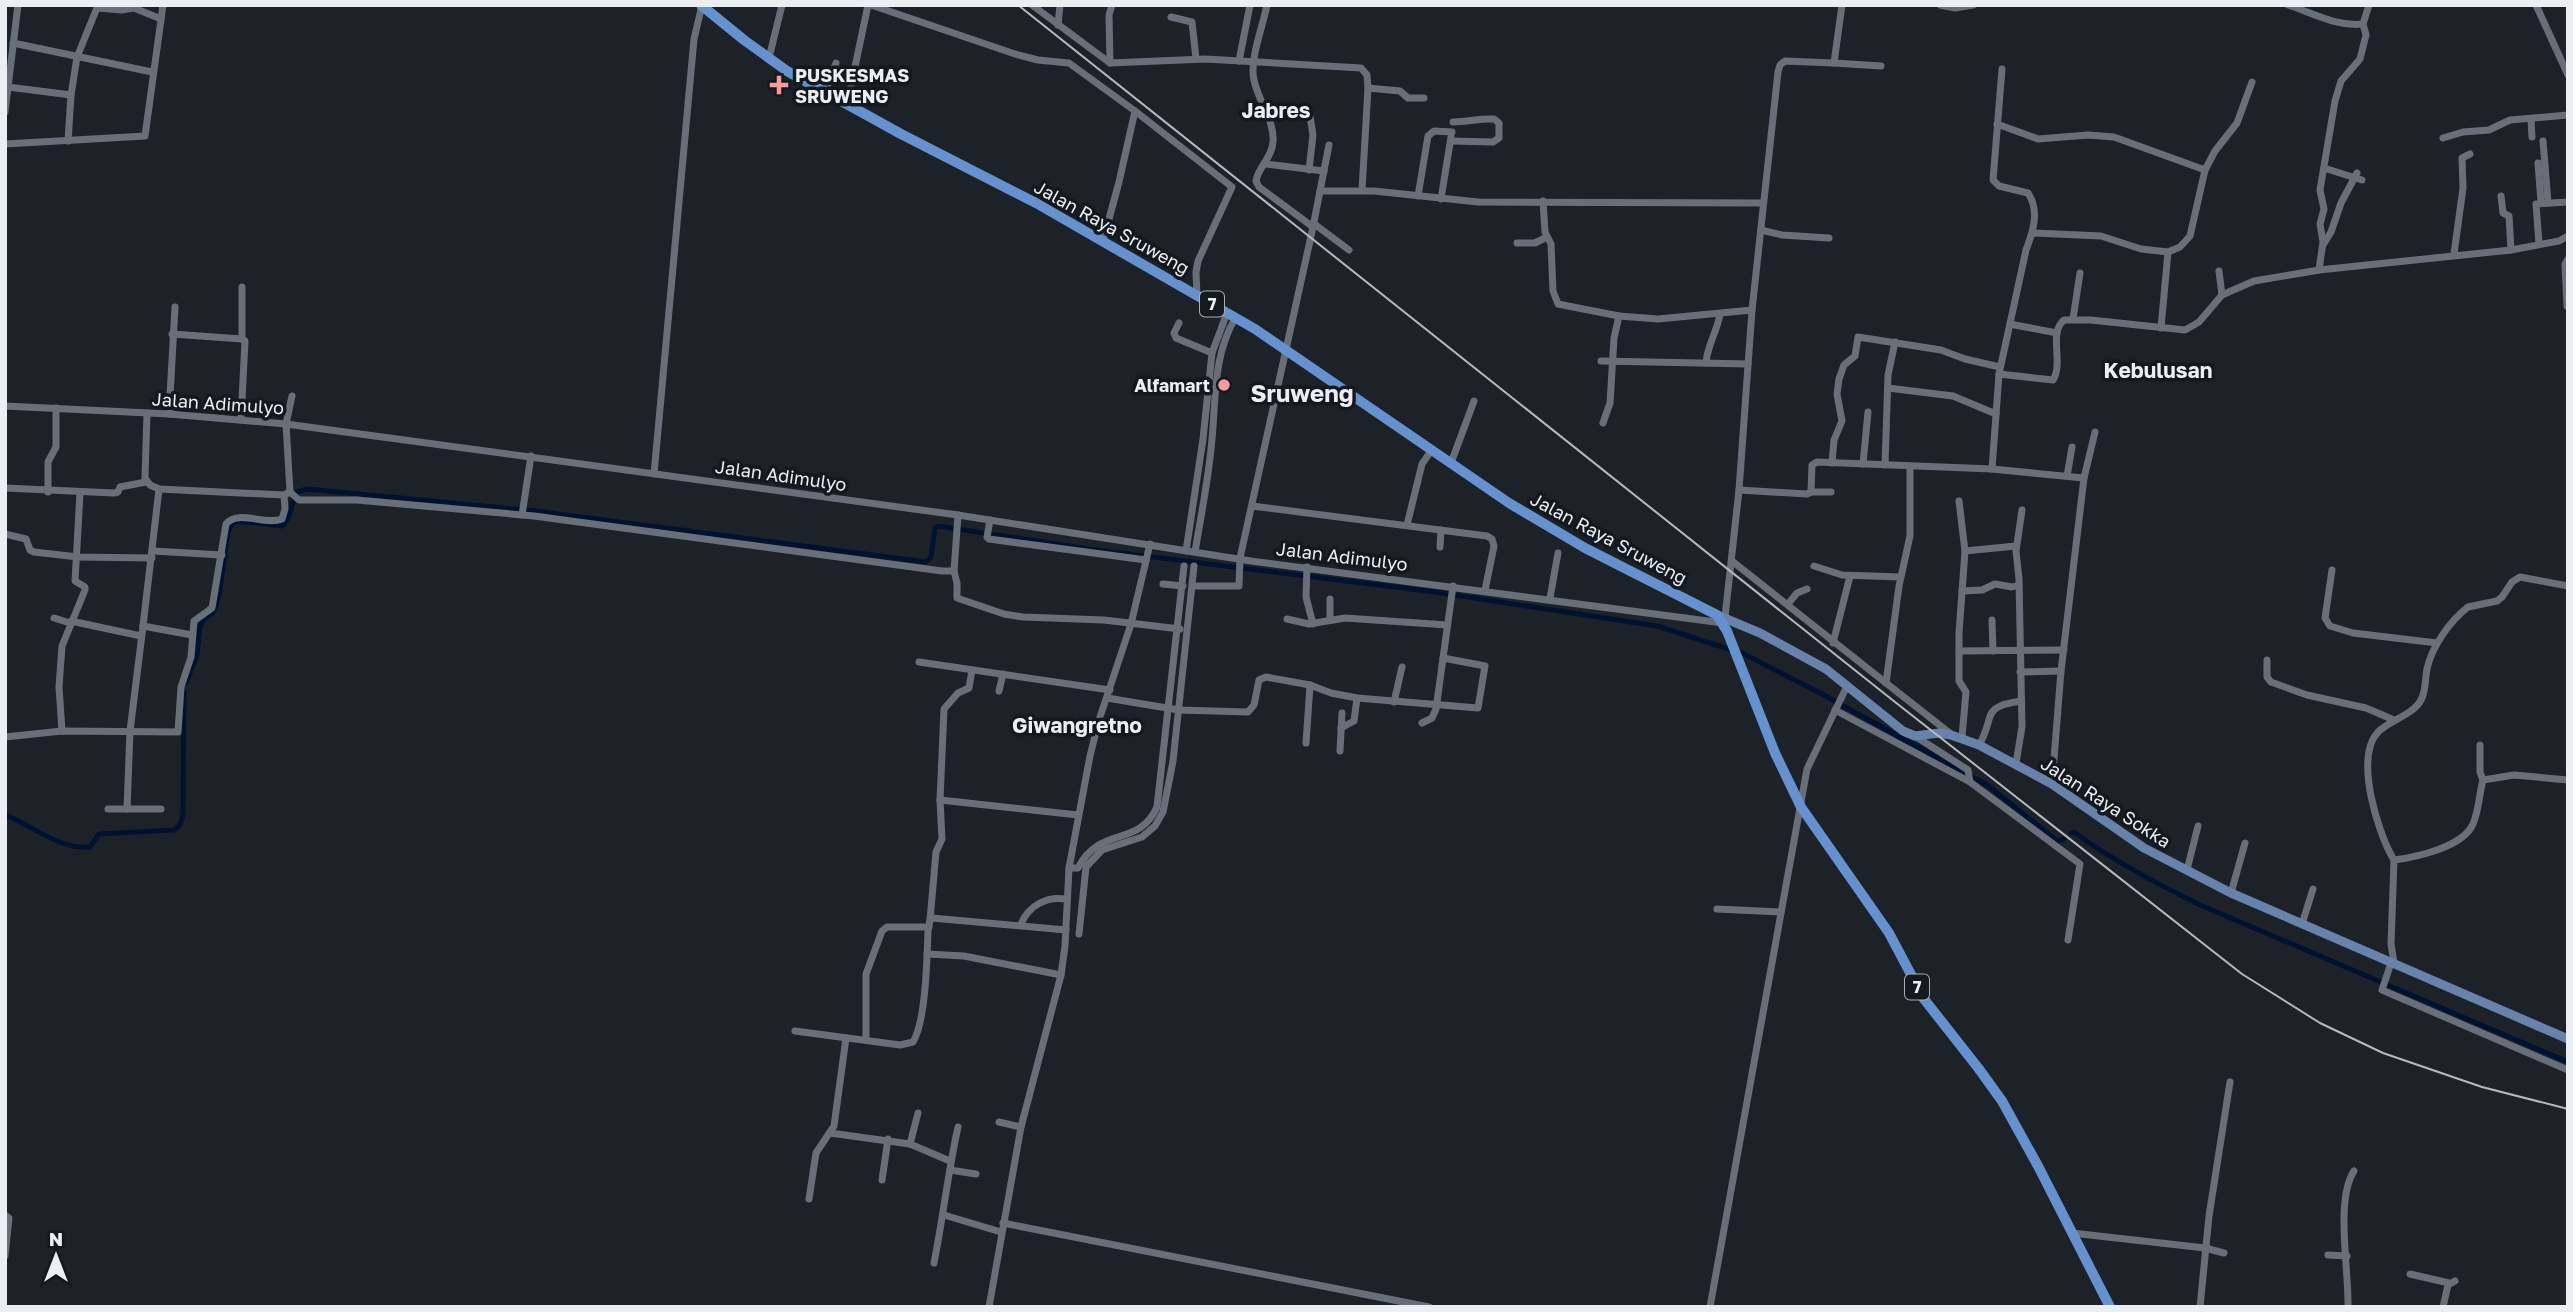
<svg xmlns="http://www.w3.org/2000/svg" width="2573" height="1312" font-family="'Golos Text',sans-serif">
<rect width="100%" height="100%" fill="#1d2229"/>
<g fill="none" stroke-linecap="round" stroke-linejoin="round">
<g stroke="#001232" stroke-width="5">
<path d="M186 683 197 655 200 626 204 619 213 613 219 596 228 532 233 523 238 521 282 526C291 519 291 502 297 492L307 489 535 511 926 562 931 557 935 528 938 526 1089 549 1435 592 1657 626 1744 654 1820 693 1987 785 2057 841 2064 839"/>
<path d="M5 815C32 825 59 850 90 847L99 834 174 830 180 825 183 815 184 692"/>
<path d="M2071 833 2074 832C2114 861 2154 882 2198 904L2568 1062"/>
</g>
<g stroke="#696f78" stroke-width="7">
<polyline points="871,5 1015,54 1038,60 1069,63 1135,111 1119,182 1103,241"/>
<polyline points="1032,5 1110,63 1205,59 1361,68 1367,75 1368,88 1362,190"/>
<polyline points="1940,5 1955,8 1973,5"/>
<path d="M2288 5C2313 13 2337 27 2363 24L2369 5"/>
<polyline points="2536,5 2568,75"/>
<polyline points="1171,17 1192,22 1196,59"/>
<polyline points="1058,25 1060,5"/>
<polyline points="13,43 152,72"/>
<polyline points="769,58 782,5"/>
<polyline points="1239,61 1250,5"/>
<polyline points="1110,63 1109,15 1112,5"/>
<polyline points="1834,63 1881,66"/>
<polyline points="8,87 71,95 77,57 97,8 122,10 134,8 161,19"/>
<polyline points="1368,88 1400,91 1408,98 1424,98"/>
<polyline points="825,92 836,63"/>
<polyline points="847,105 868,5"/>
<polyline points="1135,111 1232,187 1198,261 1196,272 1197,296"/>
<polyline points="5,112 18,5"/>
<polyline points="2531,119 2532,137"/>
<polyline points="1997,124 2038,139 2088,135 2114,137 2205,170"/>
<polyline points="2443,138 2463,132 2489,130 2510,120 2568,115"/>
<polyline points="68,141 71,95"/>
<path d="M1451 141 1493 142 1499 138V123L1494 119C1480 118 1469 122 1453 122"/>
<polyline points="2543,141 2548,202"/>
<polyline points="5,144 145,136 163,5"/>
<polyline points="2538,163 2541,202"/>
<polyline points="1266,164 1324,171"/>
<polyline points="2324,168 2362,180"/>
<polyline points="1309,170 1313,135 1310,116"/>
<polyline points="1320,191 1329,145"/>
<polyline points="1418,196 1428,136 1434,131 1452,132"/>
<polyline points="2501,196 2503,213 2509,216 2511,250"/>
<polyline points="1441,199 1451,137"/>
<polyline points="1543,201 1545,232 1551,244 1553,291 1558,304 1619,316 1658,319 1752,310"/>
<polyline points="1313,223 1349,250"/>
<polyline points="1313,227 1320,191 1374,191 1478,202 1763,203"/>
<polyline points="1761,230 1782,235 1829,238"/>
<polyline points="2034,233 2101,236 2141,249 2168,252 2161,328"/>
<polyline points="1517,243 1535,243 1547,237"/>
<polyline points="2539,244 2536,204 2568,202"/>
<polyline points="2323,245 2331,232 2341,203 2357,173"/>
<polyline points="2168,252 2180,247 2190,236 2205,170 2215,151 2237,123 2252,82"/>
<polyline points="2454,254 2463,188 2462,158 2470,154"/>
<polyline points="2319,270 2323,242 2320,224 2324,209 2320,190 2335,101 2341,81 2360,59 2366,35 2363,24"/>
<polyline points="2219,271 2222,295"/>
<polyline points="2567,306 2565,264 2568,259"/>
<polyline points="2073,319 2080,273"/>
<polyline points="1179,323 1174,333 1176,338 1212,353"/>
<polyline points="2010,324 2057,333"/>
<polyline points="172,334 242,339"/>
<polyline points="1601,361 1748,364"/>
<path d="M1706 363C1707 346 1717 332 1720 314"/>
<path d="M1999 374 2026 250C2033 232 2040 211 2028 193L1999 186 1993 180 2002 69"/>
<polyline points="1888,388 1953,396 1996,414"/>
<polyline points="5,406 169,414 286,424 958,515 1251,561 1723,623"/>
<polyline points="147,413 145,478 150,485 159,489 284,495 290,492 299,500 357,500 534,516 942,571 954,571 958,515"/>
<polyline points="169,414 175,307"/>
<polyline points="241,420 245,341 242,339 242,287"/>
<polyline points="1603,423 1610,403 1614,338 1619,316"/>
<polyline points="1451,463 1474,401"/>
<polyline points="1832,463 1834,440 1842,421 1837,394 1839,379 1844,365 1855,356 1858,337 1941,350 1965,359 2000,367"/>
<polyline points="1863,464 1868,412"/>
<polyline points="1885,465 1888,375 1895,342"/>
<polyline points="1910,467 1910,536 1899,586 1886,683 1951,734"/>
<path d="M1992 469 1999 374 2053 380C2064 363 2048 333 2064 320H2091L2185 330 2199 322 2222 295 2254 281 2319 270 2511 250 2559 241 2568 236"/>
<polyline points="654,474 694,39 702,5"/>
<polyline points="2067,476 2072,447"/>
<polyline points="2084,478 2095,432"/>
<polyline points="5,488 114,493 118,492 120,487 146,482"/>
<polyline points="159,489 143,626 192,635"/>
<polyline points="1739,490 1807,494 1811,492 1812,465 1817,462 1992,469 2084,478 2061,671 2052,784"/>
<polyline points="48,492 48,462 56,447 56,408"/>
<polyline points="290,492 286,424 292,396"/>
<polyline points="1811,492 1831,492"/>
<polyline points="1959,501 1965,551 1959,633 1959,681 1966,692 1962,737"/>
<polyline points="1252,506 1487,536 1492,539 1494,546 1485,590"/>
<polyline points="522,515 531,456"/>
<polyline points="990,520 987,537 989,539 1146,560"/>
<polyline points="1407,525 1422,464 1431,451"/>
<polyline points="5,534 26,539 30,550 34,552 78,557 152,558"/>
<polyline points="1440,547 1441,530"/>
<polyline points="153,551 222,555"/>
<polyline points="1186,551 1203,439 1212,353 1227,313"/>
<polyline points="1965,551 2016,546"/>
<path d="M1195 552C1201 515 1209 477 1212 439 1216 398 1213 354 1236 317"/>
<polyline points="1732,561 1886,683"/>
<polyline points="1814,566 1842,575 1900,577"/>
<polyline points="1307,567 1306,597 1313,624"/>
<polyline points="2332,570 2325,618 2330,626 2353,633 2437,643"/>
<polyline points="954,571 957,583 957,598 1004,614 1023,617 1104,620 1180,629"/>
<polyline points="1163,584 1183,586"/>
<path d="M1193 586H1239L1240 558 1313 227 1259 187 1256 181C1258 167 1272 158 1273 142 1275 121 1258 101 1254 80 1249 61 1263 26 1267 5"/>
<polyline points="1962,591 1982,590 1995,584 2012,587 2019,585"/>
<polyline points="1550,598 1558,553"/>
<polyline points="1330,599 1330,620"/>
<polyline points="1788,604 1797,593 1807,589"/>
<polyline points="1725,617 1739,490 1752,310 1778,72 1780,65 1785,61 1834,63 1842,5"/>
<polyline points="54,618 70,623"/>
<polyline points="1287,619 1309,624 1345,618 1447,625"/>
<polyline points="1992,620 1993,651"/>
<polyline points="71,621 141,636"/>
<polyline points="1833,643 1850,576"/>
<polyline points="1959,651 2064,650"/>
<polyline points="2267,660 2267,677 2271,682 2307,695 2366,708 2394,720"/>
<polyline points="919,662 1110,690"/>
<polyline points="2020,672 2061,671"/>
<polyline points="999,691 1003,674"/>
<polyline points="1107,698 1179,710 1248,712 1254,705 1259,680 1266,677 1310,685 1331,693 1357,698 1478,708 1485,666 1443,658"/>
<polyline points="1394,702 1402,667"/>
<polyline points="1835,710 1970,782"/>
<polyline points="1422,723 1432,718 1436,709 1453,586"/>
<polyline points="1341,728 1354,721 1357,698"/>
<polyline points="62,731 59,687 62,646 85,590 85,587 75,581 80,493"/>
<polyline points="1915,736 1968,770 1970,782 2080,864 2068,940"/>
<path d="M5 737 62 731 178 732 181 687 191 657 194 621 212 608 226 524C238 509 265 526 282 519L285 509 284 495"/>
<polyline points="1306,743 1310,685"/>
<path d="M1979 745C1996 717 1979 707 2021 701"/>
<polyline points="2480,745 2480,772 2483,780"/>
<polyline points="1340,751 1342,713"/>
<polyline points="2016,763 2022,727 2019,579 2016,551 2022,510"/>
<polyline points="940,800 944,709 958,693 969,688 972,670"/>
<polyline points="108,809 161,809"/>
<polyline points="127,809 130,731 143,626"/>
<path d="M2394 860C2378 834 2354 758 2378 732 2390 720 2413 715 2421 700 2426 691 2425 679 2427 669 2432 646 2450 621 2468 607L2497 601 2502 597 2512 582 2520 577 2568 586"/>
<path d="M1069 868H1078C1100 825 1139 848 1157 807L1184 566"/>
<polyline points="2187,870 2198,826"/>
<polyline points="2231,893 2245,843"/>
<polyline points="1717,909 1781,912"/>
<polyline points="930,920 936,852 942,839 940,800 1078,815"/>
<path d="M1021 924C1029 905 1047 896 1066 899"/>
<polyline points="2302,924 2313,889"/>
<polyline points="1079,934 1086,867 1102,850 1142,837 1155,826 1163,812 1173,761 1194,566"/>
<polyline points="927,954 964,956 1061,975"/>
<polyline points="2391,963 2382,990 2568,1070"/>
<path d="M2394 963 2391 944 2394 860C2417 857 2463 847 2473 824 2479 810 2479 795 2483 780L2514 775 2568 780"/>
<path d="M795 1031 900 1045 913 1042C926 1021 927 957 928 931L930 920 932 918 1066 930"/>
<polyline points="866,1040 866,974 882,931 887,927 929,927"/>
<polyline points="999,1122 1021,1127"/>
<polyline points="830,1133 910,1144 950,1161"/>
<polyline points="910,1144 918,1113"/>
<polyline points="950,1170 976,1174"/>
<polyline points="882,1180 888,1139"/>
<polyline points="809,1199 816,1153 834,1126 846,1038"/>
<polyline points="5,1215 9,1218 5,1256"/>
<polyline points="944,1215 1001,1232"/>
<polyline points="1003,1223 1429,1307"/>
<polyline points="2072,1233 2205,1248 2224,1253"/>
<polyline points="2328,1255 2347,1256"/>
<path d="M934 1263C943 1218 948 1172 958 1127"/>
<polyline points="2410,1274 2449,1283"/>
<polyline points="989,1307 1021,1127 1061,975 1065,946 1069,868 1090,756 1099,720 1131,624 1150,544"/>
<polyline points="1710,1307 1807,769 1847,686"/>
<polyline points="2200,1307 2209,1216 2230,1082"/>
<path d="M2348 1307C2349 1270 2335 1200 2354 1171"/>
<polyline points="2443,1307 2448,1285 2455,1281"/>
</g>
<polyline stroke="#6783ac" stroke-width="9" points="1717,615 1760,633 1826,669 1903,731 1915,736 1939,733 1951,735 1979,745 2052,784 2144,848 2231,893 2568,1039"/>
<polyline stroke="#6691cf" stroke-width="10" points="701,5 744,40 787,71 901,134 1036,203 1255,329 1509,503 1585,548 1717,615 1727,631 1775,753 1801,807 1889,933 1924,999 1979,1069 2002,1101 2038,1166 2110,1307"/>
<polyline stroke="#b6babf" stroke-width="2" points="1018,5 1895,702 2242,974 2320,1023 2383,1053 2482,1087 2568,1109"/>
</g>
<g fill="#f59b9b" stroke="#14191f" stroke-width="2.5">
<path d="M775.5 74.5h7v7h7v7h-7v7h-7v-7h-7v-7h7z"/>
<circle cx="1224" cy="385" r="7"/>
</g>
<g text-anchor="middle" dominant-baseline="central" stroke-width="7" stroke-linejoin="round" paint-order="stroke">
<g fill="#14191f" stroke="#aaaeb3" stroke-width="2">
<rect x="1200" y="291.5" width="24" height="25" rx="5"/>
<rect x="1905" y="974.5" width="24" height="25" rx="5"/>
</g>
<g font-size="16" font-weight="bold" fill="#ebeef3">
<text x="1212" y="304">7</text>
<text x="1917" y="987">7</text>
</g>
<g font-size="18" font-weight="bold" fill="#ebeef3" stroke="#14191f" text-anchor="start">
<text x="795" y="75">PUSKESMAS<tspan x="795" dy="21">SRUWENG</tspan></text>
<text x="1210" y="385" text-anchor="end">Alfamart</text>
</g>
<g font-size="18" fill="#ebeef3" stroke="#14191f">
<text transform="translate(1112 227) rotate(29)">Jalan Raya Sruweng</text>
<text transform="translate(218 403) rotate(4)">Jalan Adimulyo</text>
<text transform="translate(781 475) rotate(8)">Jalan Adimulyo</text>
<text transform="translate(1609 538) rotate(28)">Jalan Raya Sruweng</text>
<text transform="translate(1342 556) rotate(7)">Jalan Adimulyo</text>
<text transform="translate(2106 802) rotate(33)">Jalan Raya Sokka</text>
</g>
<g font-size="21" font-weight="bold" fill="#ebeef3" stroke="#14191f">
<text x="1276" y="110">Jabres</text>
<text x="2158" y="370">Kebulusan</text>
<text x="1077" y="725">Giwangretno</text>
</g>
<g font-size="24" font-weight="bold" fill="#ebeef3" stroke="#14191f">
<text x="1302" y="392">Sruweng</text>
</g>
</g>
<rect width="2573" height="1312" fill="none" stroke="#ebeef3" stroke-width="14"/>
<g transform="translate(56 1256)" stroke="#14191f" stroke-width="5" paint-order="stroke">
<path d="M0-5L12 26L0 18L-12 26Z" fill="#ebeef3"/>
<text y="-10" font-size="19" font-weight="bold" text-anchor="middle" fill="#ebeef3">N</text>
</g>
</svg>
